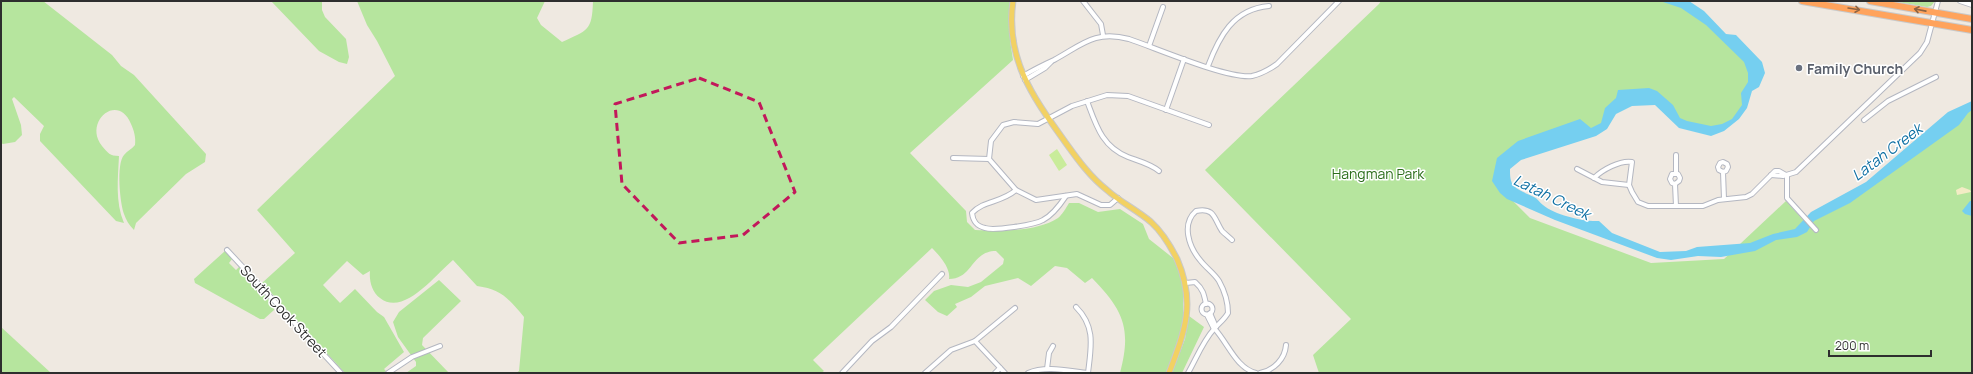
<svg xmlns="http://www.w3.org/2000/svg" width="1973" height="374" font-family="Manrope,sans-serif">
<rect width="100%" height="100%" fill="#efe9e1"/>
<g fill="#b6e59e">
<path d="M1 1H43L112 55 121 66 134 75 206 154 205 162 186 174 136 223 134 230C129 225 126 220 124 214 120 203 116 164 124 155 127 151 132 149 135 145 136 137 134 131 131 124 118 92 83 122 102 146 108 153 110 156 119 156 118 178 115 202 124 223L116 221 40 141V134L44 126 14 97 12 99 21 125 22 135 15 142 3 144 1 143Z"/>
<polygon points="271,1 322,1 322,10 325,17 346,39 349,57 347,64 339,62 319,51"/>
<path d="M357 1H545L537 18 541 25 562 42C588 30 592 31 593 1H1010V40L1013 60 910 153 966 211 967 222 975 230C999 231 1037 232 1058 218 1062 215 1066 208 1069 203H1079L1098 212 1120 209 1143 224 1149 239 1173 258 1179 271 1183 287V329L1167 373H1120C1132 328 1123 310 1092 278L1085 283 1067 268 1055 266 1031 286 1018 278 985 286 971 297 955 304 957 307 947 316 938 312 925 300 934 291 951 285 968 287 981 282 1003 264 1004 259 996 251C971 251 973 279 949 279 951 268 939 255 932 248L813 360 824 371 821 373H516L519 371 524 317C509 299 501 289 477 286L453 260C436 274 404 317 380 298 372 292 369 281 370 271L363 275 347 261 323 285 340 303 355 289 377 312 384 317 404 352 384 369 386 371 383 373H345L262 283 295 253 257 210 395 76 377 41 367 25Z"/>
<path d="M1381 1H1677L1701 15 1754 71C1747 98 1747 111 1723 128L1679 123 1667 107 1629 97 1605 126 1504 163 1513 201 1530 218 1651 263 1724 259 1786 201 1805 222 1846 200 1972 106V373H1319L1313 355 1351 319 1205 170 1379 4Z"/>
<polygon points="1892,1 1935,1 1931,6 1927,7"/>
<polygon points="225,251 232,259 229,263 236,270 239,267 274,306 274,310 264,319 260,319 195,283 194,279"/>
<polygon points="439,280 461,301 423,338 422,345 449,373 406,373 416,366 416,362 398,337 393,322 399,312"/>
<polygon points="1189,316 1204,327 1182,373 1172,373 1185,339"/>
<polygon points="1,327 51,373 1,373"/>
</g>
<polygon fill="#f3ecc5" points="1962,187 1970,190 1971,192 1957,195 1956,190"/>
<polygon fill="#c9ec9a" points="1057,149 1067,165 1059,171 1049,155"/>
<g fill="#75cff0">
<path d="M1634 1H1689L1704 11 1726 34 1736 35 1762 62 1765 73 1759 87 1752 91 1747 108 1739 119 1724 131 1711 136 1679 128 1655 105 1632 106 1616 114 1607 129 1596 136 1521 160 1510 169C1510 175 1510 182 1514 186 1519 191 1528 194 1534 197 1538 199 1540 203 1543 205 1555 215 1584 222 1599 221L1612 233 1660 252 1686 251 1697 247 1750 243 1773 234 1795 229 1811 212 1866 182 1948 112 1972 101V110L1968 113 1959 125 1850 203 1814 221 1807 232 1797 237 1776 240 1755 251 1721 257 1698 256 1671 260 1657 258 1555 220 1507 199 1500 193 1492 181 1497 158 1518 141 1580 119 1591 128 1601 123 1605 108 1616 98 1618 90 1649 88 1657 91 1673 105 1680 118 1687 121 1711 126 1722 124 1732 119 1742 105 1741 93 1748 82V73L1744 62 1706 25 1681 8 1660 1Z"/>
<polygon points="1970,201 1972,201 1972,216 1965,214 1962,211"/>
</g>
<g fill="none" stroke-linecap="round" stroke-linejoin="round">
<g stroke="#b4b7c1" stroke-width="6">
<g id="minor">
<polyline points="1083,1 1101,24 1103,35"/>
<polyline points="1960,1 1972,5"/>
<polyline points="1149,46 1163,7"/>
<path d="M1208 66C1219 37 1233 9 1269 6"/>
<path d="M1023 76C1033 70 1043 65 1054 60 1082 45 1094 30 1129 39 1156 48 1227 79 1252 76 1261 74 1270 69 1277 64L1339 1"/>
<polyline points="1025,80 1045,68 1051,62"/>
<path d="M1087 101C1096 125 1102 147 1128 157 1139 161 1151 164 1159 171"/>
<polyline points="1166,110 1184,59"/>
<polyline points="1864,120 1888,101 1936,77"/>
<polyline points="953,158 989,159"/>
<polyline points="1577,169 1602,182 1629,185"/>
<polyline points="1723,172 1719,170 1718,167 1720,163 1723,162 1727,164 1728,167 1726,171 1723,172 1724,199"/>
<polyline points="1676,173 1676,155"/>
<polyline points="1771,175 1783,176 1796,172 1920,53 1927,42 1938,1"/>
<polyline points="1787,175 1787,198 1816,230"/>
<path d="M1594 178C1602 170 1620 160 1632 162L1629 185 1632 192 1638 202 1648 206H1703L1718 200 1746 197 1752 194 1775 171H1779L1786 175"/>
<polyline points="1675,184 1672,183 1670,179 1672,174 1678,174 1680,178 1679,181 1675,184 1676,206"/>
<path d="M1016 190C1001 203 984 200 972 213 973 221 976 226 985 228 994 231 1034 225 1043 220 1053 215 1060 205 1066 196"/>
<polyline points="1118,198 1110,205 1101,205 1077,194 1036,200 1016,190 989,159 991,141 1003,125 1014,122 1038,124 1072,106 1107,95 1128,96 1209,125"/>
<polyline points="227,250 341,373"/>
<path d="M1186 283 1195 282C1203 289 1204 294 1206 304"/>
<circle cx="1207" cy="309" r="5.5"/>
<path d="M1076 307C1096 327 1091 347 1088 373"/>
<polyline points="1210,313 1216,327"/>
<polyline points="1207,315 1214,329"/>
<path d="M1214 328C1228 343 1236 368 1256 373"/>
<polyline points="975,341 1005,373"/>
<polyline points="1047,369 1049,353 1053,346"/>
<polyline points="388,373 412,357 440,346"/>
<polyline points="842,373 872,341 891,327 942,274"/>
<polyline points="925,373 951,350 975,341 1015,308"/>
<polyline points="995,373 1000,368"/>
<path d="M1028 373C1046 365 1069 371 1088 373"/>
<path d="M1188 373C1196 359 1203 341 1214 329 1219 323 1224 320 1228 313 1228 302 1224 290 1219 281 1214 273 1206 268 1200 260 1189 247 1181 224 1196 211 1215 207 1214 219 1222 231 1225 234 1229 237 1232 240"/>
<path d="M1260 373C1274 370 1285 359 1286 345"/>
</g>
</g>
<g stroke="#c9c9c9" stroke-width="7">
<path id="major" d="M1013 1C1005 57 1032 96 1063 139 1076 157 1089 176 1107 190 1120 202 1137 210 1151 222 1162 232 1170 245 1177 259 1196 303 1185 331 1169 373"/>
</g>
<g stroke="#c9c9c9" stroke-width="8">
<g id="highway">
<polyline points="1802,1 1972,30"/>
<polyline points="1870,1 1972,19"/>
</g>
</g>
<use href="#minor" stroke="#fff" stroke-width="4"/>
<use href="#major" stroke="#f2d163" stroke-width="5"/>
<use href="#highway" stroke="#ffa35c" stroke-width="6"/>
</g>
<defs><path id="oneway-shaft" d="M-6 0H5M1.5-3L5.5 0L1.5 3" fill="none" stroke-width="1.6" stroke-linecap="round" stroke-linejoin="round"/></defs>
<g stroke="#8c6343">
<use href="#oneway-shaft" transform="translate(1854 9) rotate(9)"/>
<use href="#oneway-shaft" transform="translate(1920 10) rotate(-169)"/>
</g>
<path fill="none" stroke="#c2185b" stroke-width="3" stroke-dasharray="8 5" stroke-linejoin="round" d="M699 78 759 102 795 192 743 235 679 243 622 184 615 104Z"/>
<circle fill="#6b7280" stroke="#fff" stroke-width="1.5" cx="1799" cy="68" r="4"/>
<g text-anchor="middle" dominant-baseline="central" stroke-width="3" stroke-linejoin="round" paint-order="stroke">
<g font-size="14" font-weight="bold" fill="#5b616d" stroke="#fff" text-anchor="start">
<text x="1807" y="68">Family Church</text>
</g>
<g font-size="14" fill="#2c6e1b" stroke="#fff">
<text x="1378" y="173">Hangman Park</text>
</g>
<g font-size="14" fill="#2e2e2e" stroke="#fff">
<text transform="translate(284 311) rotate(47)">South Cook Street</text>
</g>
<g font-size="15" font-style="italic" fill="#0d6fa3" stroke="#fff">
<text transform="translate(1887 152) rotate(-37)">Latah Creek</text>
<text transform="translate(1552 197) rotate(26)">Latah Creek</text>
</g>
</g>
<rect width="1973" height="374" fill="none" stroke="#2e2e2e" stroke-width="4"/>
<path d="M1829 350v6h102v-6" fill="none" stroke="#2e2e2e" stroke-width="2"/>
<text x="1835" y="350" font-size="12" fill="#2e2e2e" stroke="#ffffff" stroke-width="3" paint-order="stroke">200 m</text>
</svg>
